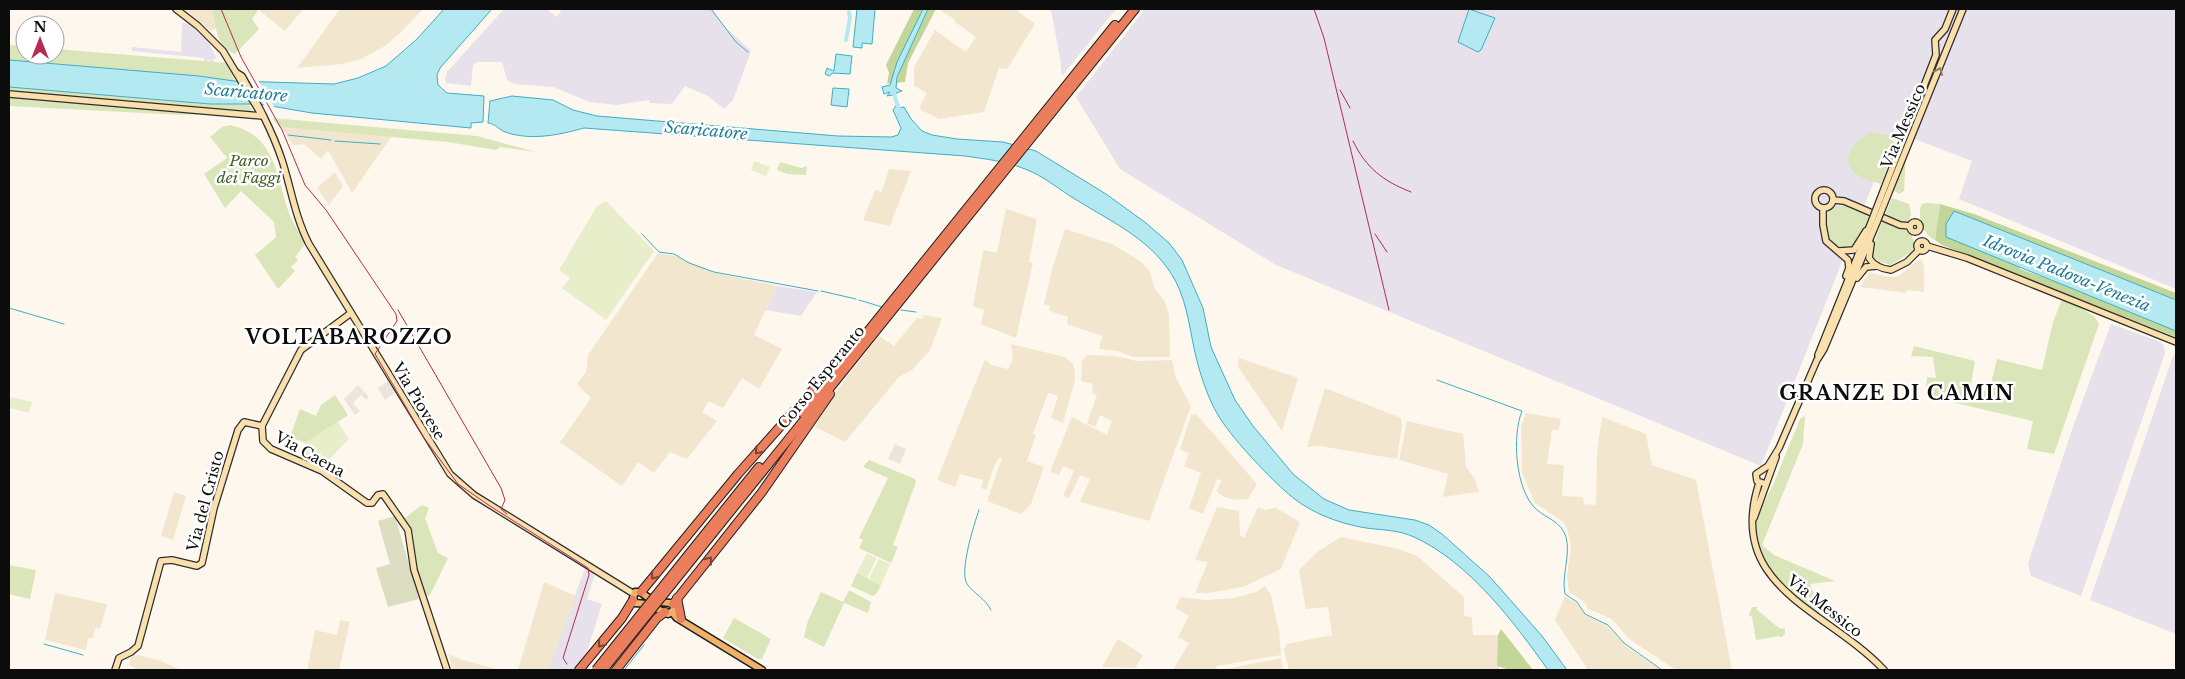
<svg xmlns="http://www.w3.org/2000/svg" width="2185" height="679" font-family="'Libre Baskerville',serif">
<rect width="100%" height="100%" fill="#fef7ed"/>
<g fill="#e7e1eb">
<polygon points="504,9 546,9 557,17 562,9 712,9 722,24 751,51 733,100 724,109 708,96 685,86 672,104 650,103 649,100 616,105 590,102 553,87 515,84 507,80 502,62 477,62 473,65 471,86 446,83 445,79 447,72"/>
<polygon points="1051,9 1116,9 1062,76 1060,58"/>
<polygon points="1145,9 2176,9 2176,289 1959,199 1972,161 1894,131 1761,466 1276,265 1120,169 1076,97"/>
<polygon points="182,23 189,24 208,42 217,59 213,59 215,67 209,60 204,62 204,58 132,51 132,47 181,52"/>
<polygon points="777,286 817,292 801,316 766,310"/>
<polygon points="2111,324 2161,342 2164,346 2165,353 2081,596 2031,576 2028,563 2074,424"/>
<polygon points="2176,354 2176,634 2090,600 2173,356"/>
<polygon points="585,568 595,574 587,599 602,604 585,658 575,670 548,670"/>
</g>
<g fill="#f2e7ce">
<polygon points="185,9 212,9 217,27 211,31"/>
<polygon points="262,9 303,9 285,31 260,11"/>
<polygon points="340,9 423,9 399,34 385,46 361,59 342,64 297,68"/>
<polygon points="943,9 1015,9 1035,24 1007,69 999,68 984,112 939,119 921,110 920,106 927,93 914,86 914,67 935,30 966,52 976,37 955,22 954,19 942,11"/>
<polygon points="281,127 391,137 352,193 328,150 321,159 304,144 293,145"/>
<polygon points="889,169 911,171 890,226 863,220 875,190 882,192"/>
<polygon points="335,172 343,186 329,205 317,188"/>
<polygon points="1006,209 1037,219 1029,262 1033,263 1016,338 981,324 984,310 973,306 983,250 997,253"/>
<polygon points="1065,229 1112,244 1140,261 1149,270 1155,289 1165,302 1169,315 1170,357 1133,357 1118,351 1099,349 1102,336 1067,324 1068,317 1049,311 1050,306 1044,304 1052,269"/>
<polygon points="658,253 675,256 717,273 777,286 754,335 782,349 759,389 742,378 723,408 709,401 702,412 717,421 687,459 670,452 654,473 638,462 622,486 561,443 559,444 591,398 577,384 586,372 588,355"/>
<polygon points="1918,260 1922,260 1924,267 1924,292 1907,290 1906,293 1860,287 1869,273 1890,277 1899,276"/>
<polygon points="924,315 942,318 930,350 912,370 899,377 845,442 815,427 834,394 879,336 894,346 917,318 922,319"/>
<polygon points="1011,344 1065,357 1073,364 1075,372 1075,380 1063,423 1051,418 1058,396 1048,393 1033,434 1036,435 1027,461 1044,467 1031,504 1021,514 987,501 1002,458 999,458 995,464 986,490 981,488 983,480 960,474 955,487 937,480 985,359 991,365 1008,369 1013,359"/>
<polygon points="1087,355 1115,356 1137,361 1172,360 1176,378 1191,406 1149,521 1080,502 1090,479 1080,475 1069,498 1063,496 1074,471 1063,466 1059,475 1050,471 1072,417 1107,435 1112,421 1100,415 1095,427 1087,423 1097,395 1092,393 1093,384 1081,381 1082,361"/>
<polygon points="1239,358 1298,378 1282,431 1238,367"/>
<polygon points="1325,388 1401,418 1402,426 1397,459 1320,446 1307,447"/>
<polygon points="1526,413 1561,419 1559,430 1552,430 1547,464 1564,465 1562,496 1583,497 1584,504 1596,505 1597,452 1602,417 1646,434 1652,465 1696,480 1732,670 1676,670 1629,639 1612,619 1588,609 1584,601 1569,592 1567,576 1571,546 1567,528 1563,522 1535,503 1522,473 1521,426"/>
<polygon points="1196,414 1257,484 1248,499 1236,500 1224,497 1216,491 1222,481 1217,479 1203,514 1189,508 1201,473 1184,466 1189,453 1180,450 1191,415"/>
<polygon points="1407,421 1463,434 1466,467 1475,479 1479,492 1443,497 1448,474 1399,460"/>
<polygon points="174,492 186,496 173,540 161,536"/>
<polygon points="1217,507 1239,511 1240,535 1244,538 1258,507 1265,510 1276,508 1300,522 1281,569 1243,587 1208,593 1195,593 1208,562 1195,560"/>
<polygon points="1341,537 1399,549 1417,556 1464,597 1464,616 1472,617 1473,635 1498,635 1499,670 1289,670 1284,650 1287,644 1332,635 1328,607 1306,609 1299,570 1317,552"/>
<polygon points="544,582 576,596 548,670 518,670"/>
<polygon points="1265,586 1271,595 1279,631 1281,655 1217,666 1216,670 1173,670 1189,643 1178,637 1189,616 1175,608 1181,597 1206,600 1234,598 1256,592"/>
<polygon points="55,593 107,604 100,629 95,628 93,638 88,638 86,650 45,640"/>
<polygon points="1565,596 1577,604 1585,615 1606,625 1627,647 1661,670 1588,670 1555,620"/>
<polygon points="340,620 350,622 339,670 307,670 315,630 337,635"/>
<polygon points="1118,639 1143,655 1135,668 1102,667"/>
<polygon points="134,654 161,661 181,670 138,670 129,665 131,656"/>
<polygon points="449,654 463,660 500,670 452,670"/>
<polygon points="1281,658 1284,670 1221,670"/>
</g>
<g fill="#dae6b9">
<path d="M212 9H259L252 19 259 29 235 54C216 47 216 25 212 9Z"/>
<polygon points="9,45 25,46 25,55 55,55 55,49 228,63 234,80 253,112 221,109 213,114 180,115 9,106"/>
<polygon points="272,118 477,136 536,152 500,147 496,150 448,142 279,127"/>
<path d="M230 125C276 135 276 176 289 213 293 223 300 234 305 244L295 257 298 260 291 267 295 271 278 289 255 255 276 237 274 222 241 191 225 208 204 174 227 158 210 137 222 127Z"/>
<path d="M1870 132 1888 135 1896 144 1881 184C1873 181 1862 179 1855 173 1837 159 1857 140 1870 132Z"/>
<polygon points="1906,156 1904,191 1899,194 1894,191"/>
<polygon points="780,162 801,168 807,166 806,175 787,174 777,170"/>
<polygon points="1892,198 1909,204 1911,214 1909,222 1904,222 1885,215"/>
<path d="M1928 203 1940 204 1935 240C1923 235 1916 215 1922 204Z"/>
<path d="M1845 205 1869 215 1865 228 1853 248C1830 250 1818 229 1830 209Z"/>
<path d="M1883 219C1898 226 1920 230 1912 251L1891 265 1880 262 1872 257 1871 251Z"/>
<polygon points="2063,297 2094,316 2099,324 2054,454 2027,449 2033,421 1925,396 1927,377 1936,378 1933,357 1911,356 1914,346 1975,361 1971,384 1974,388 1989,391 1997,359 2042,370 2053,322"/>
<polygon points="335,395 348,415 306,443 290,437 300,409 316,416 321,405"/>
<polygon points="1805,416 1803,444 1762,545 1774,555 1835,581 1810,584 1812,590 1815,593 1820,619 1780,589 1764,570 1755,549 1755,526 1760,510 1773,485 1800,419"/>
<polygon points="869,460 915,479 916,482 893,545 898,547 891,563 859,548 863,540 859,538 888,478 863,467"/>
<path d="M422 505 429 508 425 518 438 553 448 558 430 595 427 596C410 575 421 539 405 518Z"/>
<polygon points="9,565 36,570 30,599 9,594"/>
<polygon points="857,573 881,585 876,594 873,596 851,586"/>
<polygon points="849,590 871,602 868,613 844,603 824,647 804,637 808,621 821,592 843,602"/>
<polygon points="1752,607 1758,607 1756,609 1779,628 1785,629 1785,634 1781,638 1780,636 1756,640 1752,617 1749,615"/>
<polygon points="734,618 771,639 762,659 758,659 723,638"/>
</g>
<g fill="#c2d699">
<polygon points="914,9 923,9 897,63 891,83 887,84 889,73 886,65"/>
<polygon points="928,9 936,9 908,63 905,82 896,83 901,66"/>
<polygon points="1940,204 1974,214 2176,293 2176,300 2003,231 2020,269 2092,295 2176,331 2176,337 1942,245 1935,240"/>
<polygon points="1501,629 1533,670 1510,670 1497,666 1498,635"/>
</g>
<polygon fill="#dbdec0" points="395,516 419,599 388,607 376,568 390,564 378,521"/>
<g fill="#e9eeca">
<polygon points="754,161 770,167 766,176 751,170"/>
<polygon points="606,201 654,251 606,320 562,288 570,278 559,270 597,206"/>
<polygon points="11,397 32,402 29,413 9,408 9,398"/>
<polygon points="338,422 349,439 321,468 300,457 305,443"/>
<polygon points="867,553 877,558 867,578 857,573"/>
<polygon points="879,559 890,564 881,585 869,579"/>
</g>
<g fill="#ede5dd">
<polygon points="389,380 396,392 385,400 378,388"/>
<polygon points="358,385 369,397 366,400 361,395 353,403 360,411 355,415 344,399"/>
<polygon points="895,444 906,449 900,464 888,459"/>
</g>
<g fill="#b4e9f2" stroke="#40adc4">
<polygon points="444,9 492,9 440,68 437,75 438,85 447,93 484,96 483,122 471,123 471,128 312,113 259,104 210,104 9,87 9,60 199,76 234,81 334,84 358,78 386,66 417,39"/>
<polygon points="857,9 875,9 872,44 862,43 862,48 853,47"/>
<polygon points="923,9 928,9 897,77 896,88 902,91 896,93 895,97 892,95 887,96 890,92 884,94 882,87 890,85 897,62"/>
<polygon points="1469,9 1495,18 1481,50 1478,52 1458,42"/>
<polygon points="836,54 852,56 850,74 833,73 829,76 825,74 827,68 834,71"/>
<polygon points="833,88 849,89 847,107 831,105"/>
<path d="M512 96 553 100 573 110 597 116 838 136 891 137 898 135 901 128 893 110 897 104 900 108 904 107 911 119 922 131 932 135 957 139 1003 142 1036 151 1106 194 1146 223 1169 243 1182 260 1203 308 1211 347 1235 400 1253 426 1293 474 1324 499 1349 510 1415 520 1429 525 1442 534 1490 577 1542 636 1567 670H1548C1514 622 1469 562 1414 537 1399 530 1382 530 1366 528 1336 523 1306 511 1284 490 1266 474 1230 436 1218 415 1208 398 1201 377 1196 357 1190 332 1188 306 1176 282 1154 240 1113 223 1075 199 1058 189 1044 176 1025 169 1006 161 985 159 965 156L584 128C559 135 531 141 505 132 499 130 496 124 488 123L490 101Z"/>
<polygon points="1954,211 2176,300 2176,331 1946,237 1946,224"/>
</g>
<polygon fill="#fef7ed" points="248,78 257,78 276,110 266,108"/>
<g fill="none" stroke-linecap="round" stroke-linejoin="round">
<g stroke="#40adc4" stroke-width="1">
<polyline points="711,9 736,42 748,52"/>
<polyline points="288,135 331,140"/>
<polyline points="335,141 380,144"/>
<polyline points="642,234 659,252 674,254 689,263 714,272 818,291"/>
<polyline points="821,291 856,299"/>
<polyline points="859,300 882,307"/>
<polyline points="9,308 64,324"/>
<polyline points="901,310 916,312"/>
<path d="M1437 380 1522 411C1512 435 1515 490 1536 509 1547 519 1561 521 1566 537 1571 556 1561 575 1565 594L1577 602 1585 614 1608 625 1624 643 1662 670"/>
<path d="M979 510C974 524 959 572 967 584 974 594 985 598 991 610"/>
<polyline points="44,644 83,655"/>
<polyline points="624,670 644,645"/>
</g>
<g stroke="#b4e9f2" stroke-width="4">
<polyline points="846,40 850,18 849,12"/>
<polyline points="894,94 899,109"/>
</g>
<g stroke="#2e2e2e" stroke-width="8">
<g id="secondary">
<polyline points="176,9 198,26 223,51 261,114"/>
<path d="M237 73 242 76C257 103 272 130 282 160 291 188 295 217 309 244L450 474 474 495 634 594"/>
<polyline points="9,94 263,116"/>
<polyline points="1889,176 1936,55 1935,40 1945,29 1953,9"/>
<polyline points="1895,177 1963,9"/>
<circle cx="1824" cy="199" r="9"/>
<polyline points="1833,200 1844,201 1900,225 1910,226"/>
<polyline points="1823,208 1823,225 1826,241 1848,260 1849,268 1846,276"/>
<circle cx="1915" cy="227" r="5"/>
<circle cx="1922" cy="246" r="5"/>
<path d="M1871 244 1869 258C1874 266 1882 269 1891 270L1907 262 1919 250"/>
<polyline points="1927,246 1967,258 2176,342"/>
<polyline points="1839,251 1854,250 1866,231"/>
<polyline points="1857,278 1866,267 1877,266"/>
<polyline points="1818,355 1872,220"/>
<polyline points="262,426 263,441 271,449 322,471 367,503 372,503 378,495 383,494 408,530 414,570 447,670"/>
<polyline points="262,426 301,350 351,313"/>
<path d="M1759 483C1725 588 1827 609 1884 670"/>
<polyline points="1766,484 1757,481 1756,474 1768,466 1779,448 1817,360 1824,349 1877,222"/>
<polyline points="1754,518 1776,457"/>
<polyline points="115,670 119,658 131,652 138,646 161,561 172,560 197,566 202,563 214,508 238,430 244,422 262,426"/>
</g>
</g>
<g stroke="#1d1d1d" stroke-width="9">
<g id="primary">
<path d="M635 592H641C649 600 658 603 670 603L674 606V610L668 614 647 604 635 603 633 598Z"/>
<polyline points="672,612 677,618 762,670"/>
</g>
</g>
<g stroke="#1d1d1d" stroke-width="10">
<g id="highway">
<polyline points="802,413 1115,25"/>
<polyline points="709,529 759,467"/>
<polyline points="713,533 1135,9"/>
<polyline points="641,592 738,474 819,383"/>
<polyline points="677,598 681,619"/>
<polyline points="673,604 762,492 830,394"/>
<polyline points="579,670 622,618 633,600"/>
<polyline points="616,670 657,618 665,612"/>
</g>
</g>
<use href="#secondary" stroke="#fae0ac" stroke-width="5.5"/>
<use href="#primary" stroke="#f0b26b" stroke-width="6"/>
<use href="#highway" stroke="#eb7e5d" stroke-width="8"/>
<g stroke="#b32d52" stroke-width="1">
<polyline points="221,9 241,57 282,130 305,185 326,210 396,314 397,321 375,354 424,438 458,484 490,506 588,568 589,575 563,658 567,664"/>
<polyline points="398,310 501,488 505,500 501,509 507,514"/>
</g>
<g stroke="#b32d52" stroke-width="1">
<polyline points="1314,9 1324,38 1389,310"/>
<polyline points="1714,9 1728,9"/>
<polyline points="1340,90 1350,108"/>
<path d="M1353 141C1366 168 1383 181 1411 192"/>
<polyline points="1375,234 1387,252"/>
</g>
<g stroke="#2e2e2e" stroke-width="8" stroke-linecap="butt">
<g id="secondary-bridge">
<polyline points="1872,220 1889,176"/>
<polyline points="1877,222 1895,177"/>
</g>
</g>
<g stroke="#1d1d1d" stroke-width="10" stroke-linecap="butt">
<g id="highway-bridge">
<polyline points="596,670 709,529"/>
<polyline points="603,670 713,533"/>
</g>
</g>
<use href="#secondary-bridge" stroke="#fae0ac" stroke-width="5.5"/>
<use href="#highway-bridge" stroke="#eb7e5d" stroke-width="8"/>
</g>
<defs><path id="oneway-chevron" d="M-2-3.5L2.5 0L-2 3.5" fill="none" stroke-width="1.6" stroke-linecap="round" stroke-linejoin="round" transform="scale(1.25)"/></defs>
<use stroke="#8f8164" href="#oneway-chevron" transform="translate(1939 71) rotate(-68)"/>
<g stroke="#7c4534">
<use href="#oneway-chevron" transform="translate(758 451) rotate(132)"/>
<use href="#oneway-chevron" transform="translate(709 560) rotate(-52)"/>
<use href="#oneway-chevron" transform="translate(654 576) rotate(129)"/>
<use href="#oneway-chevron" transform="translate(601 644) rotate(129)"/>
</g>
<g text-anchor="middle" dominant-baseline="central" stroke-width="5" stroke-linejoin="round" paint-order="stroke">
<g font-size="15" fill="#0c0c0c" stroke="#fff">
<text transform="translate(1903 126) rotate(-67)">Via Messico</text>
<text transform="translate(821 377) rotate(-51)">Corso Esperanto</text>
<text transform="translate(419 401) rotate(59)">Via Piovese</text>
<text transform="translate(310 454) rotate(29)">Via Caena</text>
<text transform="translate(205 501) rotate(-75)">Via del Cristo</text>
<text transform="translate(1825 606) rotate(38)">Via Messico</text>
</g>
<g font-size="15" font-style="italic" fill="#3c5f21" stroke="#fff">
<text x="249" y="160">Parco<tspan x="249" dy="17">dei Faggi</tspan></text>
</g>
<g font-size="16" font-style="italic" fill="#1e7c96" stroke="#fff">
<text transform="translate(246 92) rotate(5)">Scaricatore</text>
<text transform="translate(706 130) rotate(5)">Scaricatore</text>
<text transform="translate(2067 273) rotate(22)">Idrovia Padova-Venezia</text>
</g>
<g font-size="20" font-weight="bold" letter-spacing="1" fill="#0c0c0c" stroke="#fff">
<text x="349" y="337">VOLTABAROZZO</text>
<text x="1897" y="393">GRANZE DI CAMIN</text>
</g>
</g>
<rect width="2185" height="679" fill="none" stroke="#0c0c0c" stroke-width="20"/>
<g transform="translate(40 40)"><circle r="24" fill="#ffffff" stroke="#9e9e9e"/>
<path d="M0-4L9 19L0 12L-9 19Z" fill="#b32d52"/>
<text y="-8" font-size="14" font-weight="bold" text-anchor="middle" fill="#0c0c0c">N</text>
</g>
</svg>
